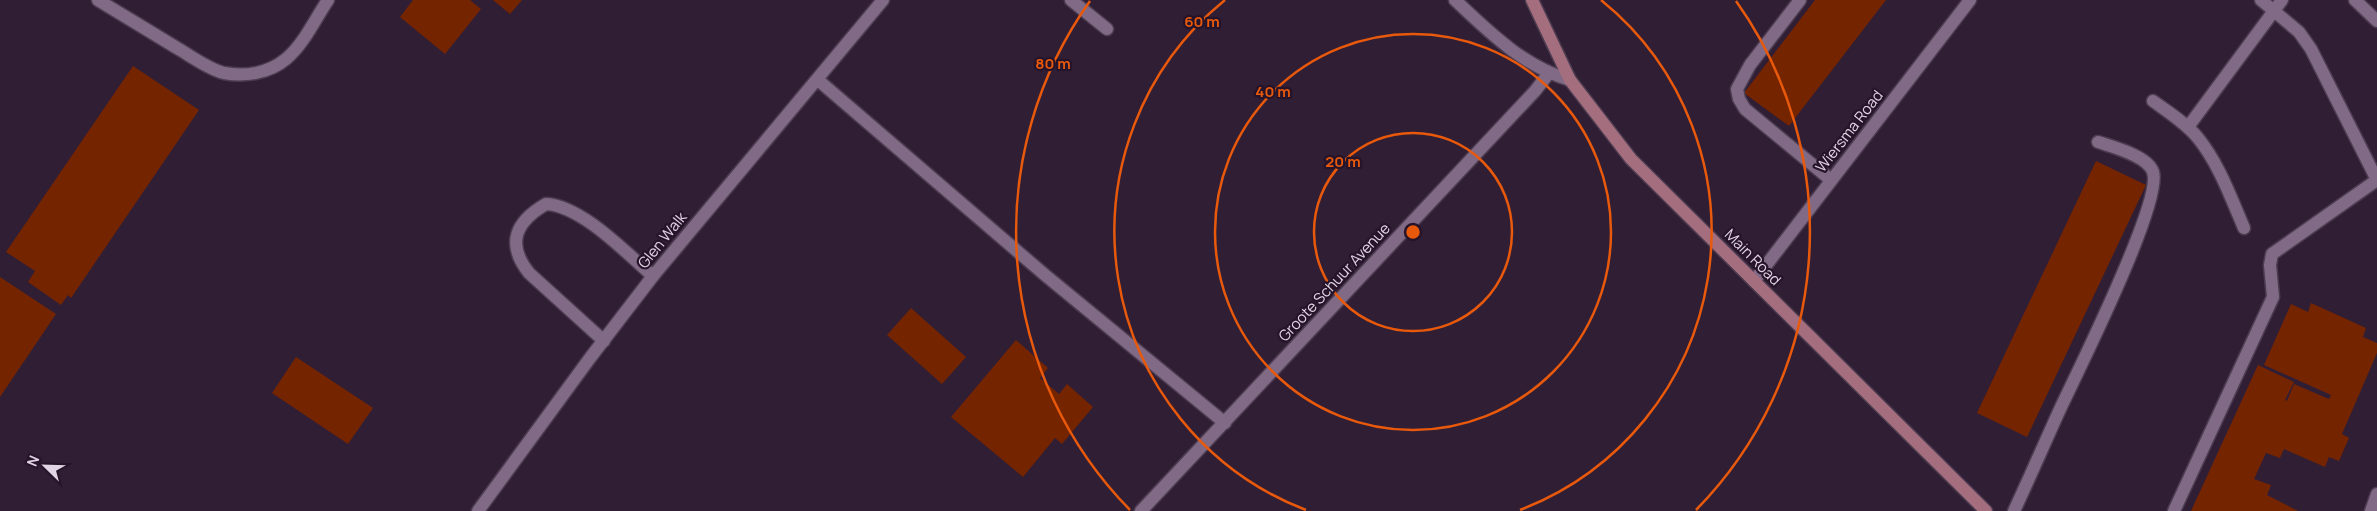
<svg xmlns="http://www.w3.org/2000/svg" width="2377" height="511" font-family="Manrope,sans-serif">
<rect width="100%" height="100%" fill="#301e35"/>
<g fill="#752400">
<polygon points="413,0 470,0 481,9 445,54 400,17"/>
<polygon points="493,0 522,0 510,14"/>
<polygon points="1815,0 1886,0 1789,126 1744,93"/>
<polygon points="133,66 199,110 71,298 68,295 61,305 28,282 35,271 6,252"/>
<polygon points="2096,161 2146,185 2027,437 1977,413"/>
<polygon points="0,277 56,314 0,397"/>
<polygon points="2311,303 2366,328 2363,337 2377,343 2377,353 2342,434 2349,438 2339,461 2329,457 2325,467 2284,449 2280,458 2266,453 2254,479 2271,485 2267,495 2298,511 2191,511 2258,365 2294,382 2285,400 2287,401 2294,384 2329,399 2331,395 2264,365 2291,304 2308,312"/>
<polygon points="911,308 966,357 942,384 887,335"/>
<polygon points="1016,340 1048,368 1040,378 1059,394 1067,384 1093,407 1062,444 1055,438 1023,477 951,417"/>
<polygon points="296,357 373,408 348,444 272,393"/>
</g>
<g fill="none" stroke-linecap="round" stroke-linejoin="round">
<g stroke="#4c3c50" stroke-width="15">
<g id="service">
<polyline points="1071,0 1107,29"/>
<polyline points="1800,0 1750,65 1737,89 1739,99 1745,109 1831,180"/>
<polyline points="2355,0 2377,21"/>
<polyline points="818,80 1045,275 1225,423"/>
<path d="M2153 101C2168 112 2186 123 2198 138 2219 164 2231 198 2244 228"/>
<polyline points="2188,127 2282,0"/>
<path d="M604 341 529 273C506 244 515 222 546 204 582 206 626 253 653 276"/>
<path d="M2014 511C2030 477 2045 442 2061 407 2078 371 2163 201 2153 172 2148 156 2113 147 2098 142"/>
<polyline points="2174,511 2273,297 2270,265 2272,254 2377,180"/>
</g>
</g>
<g stroke="#4c3c50" stroke-width="15">
<g id="minor">
<path d="M98 0C124 16 151 32 177 48 191 56 208 69 224 73 246 77 269 73 286 59 304 44 315 19 328 0"/>
<path d="M1455 0C1490 33 1523 66 1570 80"/>
<polyline points="2261,0 2299,32 2311,49 2377,180"/>
<polyline points="1754,281 1970,0"/>
<polyline points="478,511 590,358 653,276 883,0"/>
<polyline points="1141,511 1535,91 1549,73"/>
<polyline points="2371,511 2377,494"/>
</g>
</g>
<g stroke="#4c3c50" stroke-width="15">
<polyline id="secondary" points="1532,0 1570,80 1631,159 1986,511"/>
</g>
<use href="#service" stroke="#806a85" stroke-width="12"/>
<use href="#minor" stroke="#806a85" stroke-width="12"/>
<use href="#secondary" stroke="#a56e7e" stroke-width="12"/>
</g>
<g fill="none" stroke="#e8590c" stroke-width="2.5">
<circle cx="1413" cy="232" r="99"/>
<circle cx="1413" cy="232" r="198"/>
<path d="M1306 510A298 298 0 0 1 1225 0M1601 0A298 298 0 0 1 1520 510"/>
<path d="M1130 510A397 397 0 0 1 1090 1M1736 1A397 397 0 0 1 1696 510"/>
</g>
<g text-anchor="middle" dominant-baseline="central" stroke-width="4.5" stroke-linejoin="round" paint-order="stroke">
<g font-size="15" fill="#e1d4e4" stroke="#26142a">
<text transform="translate(1849 131) rotate(-52)">Wiersma Road</text>
<text transform="translate(662 240) rotate(-51)">Glen Walk</text>
<text transform="translate(1753 257) rotate(45)">Main Road</text>
<text transform="translate(1334 282) rotate(-47)">Groote Schuur Avenue</text>
</g>
</g>
<circle cx="1413" cy="232" r="8" fill="#e8590c" stroke="#26142a" stroke-width="2.5"/>
<g font-size="15" text-anchor="middle" font-weight="bold" fill="#e8590c" stroke="#26142a" stroke-width="4.5" stroke-linejoin="round" paint-order="stroke">
<text x="1202" y="27">60 m</text>
<text x="1053" y="69">80 m</text>
<text x="1273" y="97">40 m</text>
<text x="1343" y="167">20 m</text>
</g>
<g transform="translate(45 466) rotate(293)" stroke="#26142a" stroke-width="4" paint-order="stroke">
<path d="M0-4L9 19L0 12L-9 19Z" fill="#e1d4e4"/>
<text y="-8" font-size="14" font-weight="bold" text-anchor="middle" fill="#e1d4e4">N</text>
</g>
</svg>
